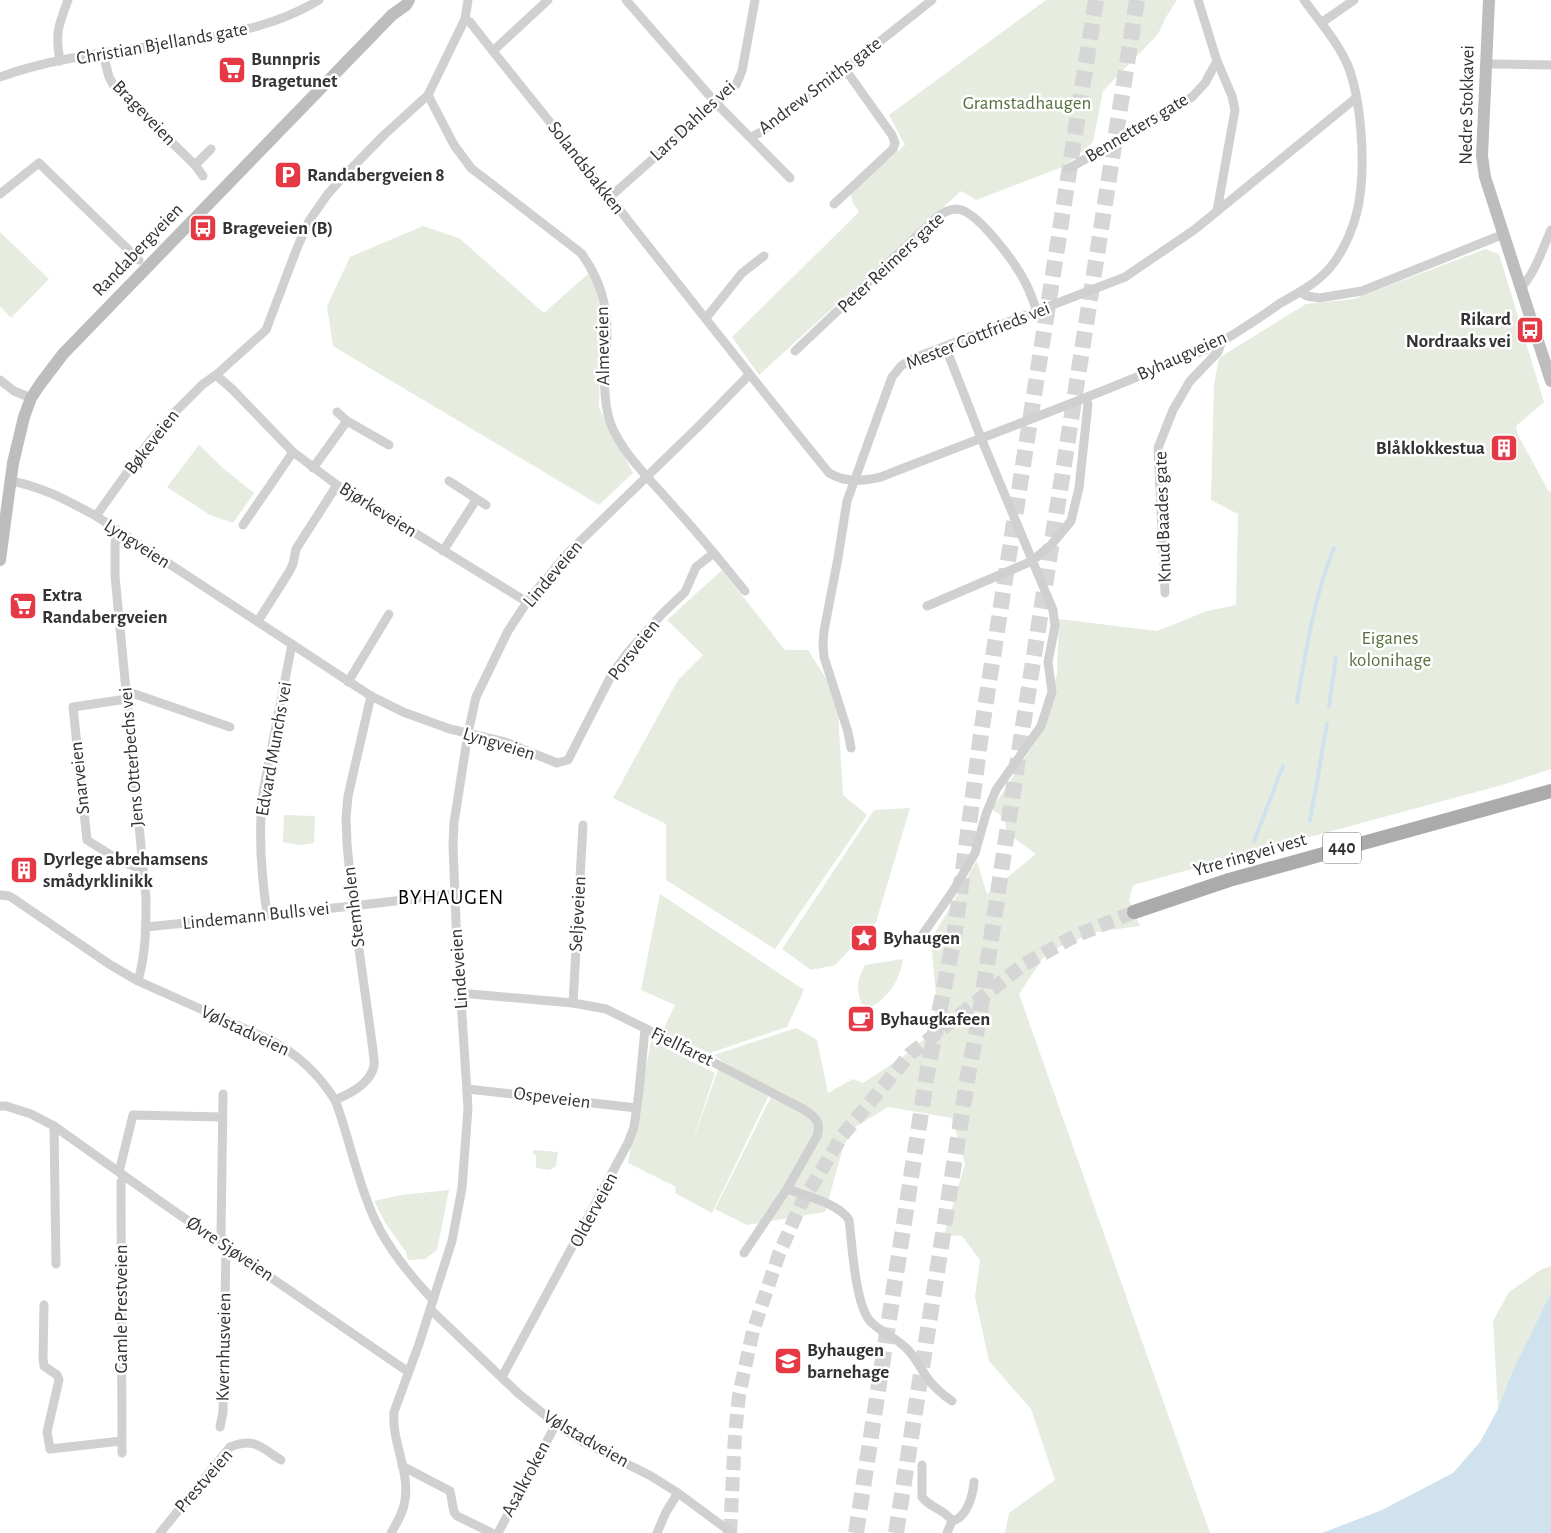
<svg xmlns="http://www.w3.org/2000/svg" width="1551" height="1533" font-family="'Alegreya Sans',sans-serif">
<rect width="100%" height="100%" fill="#fff"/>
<g fill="#e6ecdf">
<polygon points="1046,0 1177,0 1166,17 1158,34 1103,91 1093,142 1065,166 976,200 961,191 759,375 732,337 859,212 853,203 851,195 855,189 905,145 889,115"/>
<polygon points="423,226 459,238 544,313 589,273 597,291 601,321 599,408 633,473 599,505 333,346 327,306 350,257"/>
<polygon points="0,232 49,279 11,318 0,306"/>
<polygon points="1485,249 1499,254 1544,402 1516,426 1518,435 1549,492 1551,491 1551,769 1502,785 1133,885 1129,900 1140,926 1096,932 1047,952 1019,994 1210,1533 1005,1533 1009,1513 1055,1480 1031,1409 989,1361 975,1297 980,1260 962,1236 944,1235 965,1164 952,1118 888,1107 852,1129 843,1148 825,1212 747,1225 715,1209 771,1097 767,1095 768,1097 712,1213 675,1193 676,1187 628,1163 651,1041 715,1073 690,1149 718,1070 764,1092 714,1055 796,1028 817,1040 828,1093 853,1079 863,1083 901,1058 935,1030 936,996 931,940 977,861 987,894 1036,854 1007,833 1004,818 992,809 1040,735 1057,674 1059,619 1157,631 1207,611 1236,605 1238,514 1211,500 1214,385 1219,358 1306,304 1354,299"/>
<polygon points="199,445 224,469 254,493 233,523 210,515 167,487"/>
<polygon points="722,570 785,650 808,650 837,696 843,795 867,815 775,949 666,880 666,824 613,798 678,680 703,655 667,620"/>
<polygon points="910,808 876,922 835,965 811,970 782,949 874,810"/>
<polygon points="284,815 315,816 314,843 299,845 283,842"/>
<polygon points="660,894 804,990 787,1027 710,1053 662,1032 675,1005 641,990"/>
<path d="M903 959C900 979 890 995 873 1006H867L861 1003C856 986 857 981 865 965Z"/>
<polygon points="533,1150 558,1152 556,1166 550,1170 536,1168 536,1155 533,1154"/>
<polygon points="449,1190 437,1250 425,1259 408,1260 406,1252 386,1224 374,1201 401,1195"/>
<polygon points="1551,1266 1551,1292 1512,1372 1498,1409 1493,1321 1509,1292 1542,1269"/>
</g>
<polygon fill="#cfe2ee" points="1551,1292 1551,1533 1322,1533 1382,1510 1453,1473 1480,1442 1498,1409 1512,1372"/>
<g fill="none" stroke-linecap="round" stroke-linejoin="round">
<g stroke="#cfe2ee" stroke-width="4">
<path d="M1297 702C1306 650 1314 597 1334 548"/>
<polyline points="1329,706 1336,657"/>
<polyline points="1310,821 1327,724"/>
<polyline points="1254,841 1283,766"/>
</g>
<polyline stroke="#d6d6d6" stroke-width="14" stroke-dasharray="14 7" stroke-linecap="butt" points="730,1533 735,1435 739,1395 753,1331 779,1254 801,1204 842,1136 910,1054 1023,965 1075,936 1134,912"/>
<g stroke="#d6d6d6" stroke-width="16" stroke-dasharray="16 8" stroke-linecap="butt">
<polyline points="856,1533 928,1068 954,938 982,727 1096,0"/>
<polyline points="896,1533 968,1075 979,1020 1022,732 1137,0"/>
</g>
<g stroke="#d0d0d0" stroke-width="9">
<polyline points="626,0 716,103 790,178"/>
<path d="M465 19 470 22C508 71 548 119 586 167 667 270 747 372 829 473 846 483 863 481 881 477 965 444 1049 413 1132 379 1162 366 1194 357 1223 341 1242 329 1261 317 1279 304 1296 294 1314 285 1328 270 1345 251 1357 221 1360 195 1365 159 1361 99 1348 66 1338 42 1319 21 1304 0"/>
<polyline points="1321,23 1354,0"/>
<polyline points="493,51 548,0"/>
<polyline points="103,54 109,77 114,86 195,165 203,176"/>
<path d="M60 61C55 33 58 27 68 0"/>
<polyline points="1217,61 1232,96 1235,110 1217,211"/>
<polyline points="1493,64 1551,65"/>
<path d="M0 77C59 55 131 50 194 40 238 32 280 24 319 0"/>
<path d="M428 95 454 145 471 168 581 253C600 279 607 303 607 335 606 365 601 393 610 422 621 453 653 482 674 507 699 534 722 563 745 591"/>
<polyline points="751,137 761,132 795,105 845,69 932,0"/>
<polyline points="195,165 211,149"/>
<polyline points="1068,169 1192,97 1205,83 1217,61 1198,0"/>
<polyline points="0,194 39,163 40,164 139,260"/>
<polyline points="610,197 736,85 742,71 755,0"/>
<polyline points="834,204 893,149 895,143 892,135 845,69"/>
<path d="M1521 288C1536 271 1542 250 1551 230"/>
<polyline points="1300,292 1307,296 1319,298 1362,291 1504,234"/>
<polyline points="706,318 742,273 764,256"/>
<path d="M795 351 936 218C942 213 948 209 957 209 977 210 1016 264 1025 282 1030 291 1033 301 1037 311"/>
<polyline points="216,375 232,389 293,452 337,485 527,602"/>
<polyline points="0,380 14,391 31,398"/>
<polyline points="337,412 347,421 389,445"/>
<polyline points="313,468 347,421"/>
<path d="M10 481C41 486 68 501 96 516L371 696 403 712 450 729 505 742 557 763 568 760 612 674 629 651 662 614 685 592 696 567 714 553"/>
<polyline points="449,481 486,505"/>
<polyline points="96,516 149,442 173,414 203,384 216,375 266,330 297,248 309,221 327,195 342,178 384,135 428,95 465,19 468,0"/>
<polyline points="243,525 293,452"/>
<path d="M117 531 115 545V576L146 898C146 927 146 953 138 981"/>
<polyline points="443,551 476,500"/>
<polyline points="1165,593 1158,448 1173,410 1190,381 1218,352 1222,341"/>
<polyline points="927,606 1032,561 1051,545 1071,521 1079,488 1088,404 1086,398"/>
<polyline points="258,621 289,572 293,564 296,549 337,485"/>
<polyline points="348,682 389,614"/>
<polyline points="126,691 230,727"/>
<polyline points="127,699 73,707 87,840 122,862 142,869"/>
<polyline points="851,748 848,732 824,657 823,645 824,631 838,558 847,501 892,377 901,366 912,359 1125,277 1194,230 1356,98"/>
<path d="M0 895 9 896 14 899 109 964 138 981 270 1040C298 1054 318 1073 335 1100 350 1139 357 1182 375 1220 389 1250 411 1276 433 1300"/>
<path d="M267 914C261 873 258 833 263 792L292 644"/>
<polyline points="146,927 353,906 454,894"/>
<polyline points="918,941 953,891 975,853 986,814 996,790 1041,726 1052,692 1048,662 1055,626 1053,610 981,438 946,348"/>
<path d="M460 993 573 1003 606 1009 707 1059 803 1109C814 1116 822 1121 817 1136L787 1189C804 1195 840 1204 849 1220 852 1243 855 1304 870 1321 881 1333 898 1338 909 1351 917 1360 922 1371 929 1380 935 1388 943 1395 952 1401"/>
<polyline points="573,1003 583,825"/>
<polyline points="467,1089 637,1108"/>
<path d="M335 1100C350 1094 370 1084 374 1066 375 1061 373 1055 373 1050L353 906 347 844 346 818 348 796 371 696"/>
<polyline points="0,1106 6,1106 31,1114 54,1126 171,1209 407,1371"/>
<polyline points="54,1126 56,1264"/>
<polyline points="119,1172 133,1115 222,1117"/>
<polyline points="744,1253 787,1189"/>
<polyline points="44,1305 43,1359 44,1366 57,1375 59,1380 47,1432 50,1449 121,1441"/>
<polyline points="430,1309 519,1394 556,1424 583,1442 651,1476 678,1493 732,1533"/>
<polyline points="502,1377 628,1143 634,1127 639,1091 645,1029"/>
<polyline points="220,1427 223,1412 226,1246 221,1235 223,1094"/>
<polyline points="122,1453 121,1182 124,1177"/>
<path d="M922 1465V1497C930 1508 946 1510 952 1521"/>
<polyline points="402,1466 450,1491 454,1512 457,1516 492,1533"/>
<path d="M160 1533 230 1447C255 1437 260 1447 281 1460"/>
<path d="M391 1533C396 1524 402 1515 404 1505 412 1474 391 1442 394 1412L419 1344 452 1241 462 1188 468 1108 456 923 453 844 454 823 468 733 476 697 508 631 527 602 567 554 700 425 749 375"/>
<polyline points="498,1533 556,1424"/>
<polyline points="657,1533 666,1512 678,1493"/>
<path d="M947 1533 952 1521C967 1518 973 1495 974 1482"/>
</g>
<g stroke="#bdbdbd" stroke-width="12">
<polyline points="1489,0 1482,156 1485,177 1551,381"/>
<polyline points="0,560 13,463 24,417 31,398 41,383 63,354 392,15 406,5 409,0"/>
</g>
<polyline stroke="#ababab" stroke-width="14" points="1134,912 1229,880 1551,791"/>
</g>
<defs>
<g id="supermarket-square" transform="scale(1.4375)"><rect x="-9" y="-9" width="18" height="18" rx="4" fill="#e63946" stroke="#fff"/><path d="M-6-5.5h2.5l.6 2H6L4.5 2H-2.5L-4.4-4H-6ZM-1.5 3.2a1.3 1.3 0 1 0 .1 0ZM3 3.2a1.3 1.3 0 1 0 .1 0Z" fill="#fff"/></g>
<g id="parking-square" transform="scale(1.4375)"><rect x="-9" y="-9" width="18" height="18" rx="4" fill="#e63946" stroke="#fff"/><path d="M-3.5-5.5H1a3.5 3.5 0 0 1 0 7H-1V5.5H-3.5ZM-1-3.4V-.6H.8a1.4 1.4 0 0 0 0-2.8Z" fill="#fff"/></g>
<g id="bus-square" transform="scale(1.4375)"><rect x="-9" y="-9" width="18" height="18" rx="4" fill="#e63946" stroke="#fff"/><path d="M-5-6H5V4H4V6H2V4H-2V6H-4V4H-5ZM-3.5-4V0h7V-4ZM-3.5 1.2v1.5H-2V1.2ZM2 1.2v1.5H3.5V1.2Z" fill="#fff"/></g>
<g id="building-square" transform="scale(1.4375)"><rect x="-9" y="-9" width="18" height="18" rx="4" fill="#e63946" stroke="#fff"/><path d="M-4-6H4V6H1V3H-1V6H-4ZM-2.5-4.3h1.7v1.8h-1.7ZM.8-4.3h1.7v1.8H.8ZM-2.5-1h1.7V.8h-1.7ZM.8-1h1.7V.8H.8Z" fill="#fff"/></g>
<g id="sight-square" transform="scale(1.4375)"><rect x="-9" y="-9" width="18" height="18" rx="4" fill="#e63946" stroke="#fff"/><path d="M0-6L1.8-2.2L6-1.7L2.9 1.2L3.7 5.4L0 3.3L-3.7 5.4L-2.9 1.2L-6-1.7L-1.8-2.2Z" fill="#fff"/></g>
<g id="cafe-square" transform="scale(1.4375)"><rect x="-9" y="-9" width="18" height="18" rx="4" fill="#e63946" stroke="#fff"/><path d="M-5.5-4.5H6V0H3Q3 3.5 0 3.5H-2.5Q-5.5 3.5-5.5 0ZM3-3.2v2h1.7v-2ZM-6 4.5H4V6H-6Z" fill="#fff"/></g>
<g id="school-square" transform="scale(1.4375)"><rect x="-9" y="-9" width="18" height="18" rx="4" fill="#e63946" stroke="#fff"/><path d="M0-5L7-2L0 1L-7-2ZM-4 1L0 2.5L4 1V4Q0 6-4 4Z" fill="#fff"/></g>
</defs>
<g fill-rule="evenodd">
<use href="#supermarket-square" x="232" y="70"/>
<use href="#parking-square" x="288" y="175"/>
<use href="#bus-square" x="203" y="228"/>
<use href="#bus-square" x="1530" y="330"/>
<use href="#building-square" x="1504" y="448"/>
<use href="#supermarket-square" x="23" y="606"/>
<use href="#building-square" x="24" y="870"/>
<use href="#sight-square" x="864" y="938"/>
<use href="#cafe-square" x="861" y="1019"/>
<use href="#school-square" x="788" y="1361"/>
</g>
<g text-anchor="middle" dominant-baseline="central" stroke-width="5" stroke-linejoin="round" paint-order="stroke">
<rect fill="#fff" stroke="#707070" stroke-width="1" x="1323" y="832.5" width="38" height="31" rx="4"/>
<g font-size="18" font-weight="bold" fill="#333">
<text x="1342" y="848">440</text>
</g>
<g font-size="19" fill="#333" stroke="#fff">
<text transform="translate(162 44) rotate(-10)">Christian Bjellands gate</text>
<text transform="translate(820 86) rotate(-37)">Andrew Smiths gate</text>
<text transform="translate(1467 105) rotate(-89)">Nedre Stokkavei</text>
<text transform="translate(144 113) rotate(46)">Brageveien</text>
<text transform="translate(693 121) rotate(-43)">Lars Dahles vei</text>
<text transform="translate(1137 128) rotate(-31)">Bennetters gate</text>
<text transform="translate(586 168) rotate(52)">Solandsbakken</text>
<text transform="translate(138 250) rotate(-46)">Randabergveien</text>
<text transform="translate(891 263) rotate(-43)">Peter Reimers gate</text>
<text transform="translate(978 336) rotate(-22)">Mester Gottfrieds vei</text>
<text transform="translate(603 346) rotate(-91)">Almeveien</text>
<text transform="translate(1182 356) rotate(-24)">Byhaugveien</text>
<text transform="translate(152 442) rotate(-52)">Bøkeveien</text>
<text transform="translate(378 510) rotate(32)">Bjørkeveien</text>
<text transform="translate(1163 517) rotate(-92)">Knud Baades gate</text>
<text transform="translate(137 544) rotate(33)">Lyngveien</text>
<text transform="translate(553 574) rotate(-50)">Lindeveien</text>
<text transform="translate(634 650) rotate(-52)">Porsveien</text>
<text transform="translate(499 744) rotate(17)">Lyngveien</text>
<text transform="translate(274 749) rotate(-80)">Edvard Munchs vei</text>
<text transform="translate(132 757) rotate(-95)">Jens Otterbechs vei</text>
<text transform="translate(80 778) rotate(-96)">Snarveien</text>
<text transform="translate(1250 855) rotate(-16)">Ytre ringvei vest</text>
<text transform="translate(354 907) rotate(-97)">Stemholen</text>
<text transform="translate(578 914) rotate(-87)">Seljeveien</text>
<text transform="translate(256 916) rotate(-6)">Lindemann Bulls vei</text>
<text transform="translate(459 969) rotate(-94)">Lindeveien</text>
<text transform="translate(245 1031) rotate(25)">Vølstadveien</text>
<text transform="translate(682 1047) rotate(26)">Fjellfaret</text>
<text transform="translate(552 1098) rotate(7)">Ospeveien</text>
<text transform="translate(594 1210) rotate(-62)">Olderveien</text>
<text transform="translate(230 1249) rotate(34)">Øvre Sjøveien</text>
<text transform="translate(121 1309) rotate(-90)">Gamle Prestveien</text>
<text transform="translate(224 1347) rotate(-89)">Kvernhusveien</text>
<text transform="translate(586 1439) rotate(30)">Vølstadveien</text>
<text transform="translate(526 1479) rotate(-62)">Asalkroken</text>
<text transform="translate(204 1481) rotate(-49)">Prestveien</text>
</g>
<g font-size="19" font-weight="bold" fill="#333" stroke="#fff" text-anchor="start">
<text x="251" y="59">Bunnpris<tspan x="251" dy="22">Bragetunet</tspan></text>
<text x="307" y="175">Randabergveien 8</text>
<text x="222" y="228">Brageveien (B)</text>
<text x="1511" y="319" text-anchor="end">Rikard<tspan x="1511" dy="22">Nordraaks vei</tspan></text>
<text x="1485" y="448" text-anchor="end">Blåklokkestua</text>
<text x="42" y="595">Extra<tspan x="42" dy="22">Randabergveien</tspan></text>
<text x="43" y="859">Dyrlege abrehamsens<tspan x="43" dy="22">smådyrklinikk</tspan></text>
<text x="883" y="938">Byhaugen</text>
<text x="880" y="1019">Byhaugkafeen</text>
<text x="807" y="1350">Byhaugen<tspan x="807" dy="22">barnehage</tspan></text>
</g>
<g font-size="19" fill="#56703f" stroke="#fff">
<text x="1027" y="103">Gramstadhaugen</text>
<text x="1390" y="638">Eiganes<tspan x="1390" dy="22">kolonihage</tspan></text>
</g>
<g font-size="21" letter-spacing="1" fill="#000" stroke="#fff">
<text x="451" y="897">BYHAUGEN</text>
</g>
</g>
</svg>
